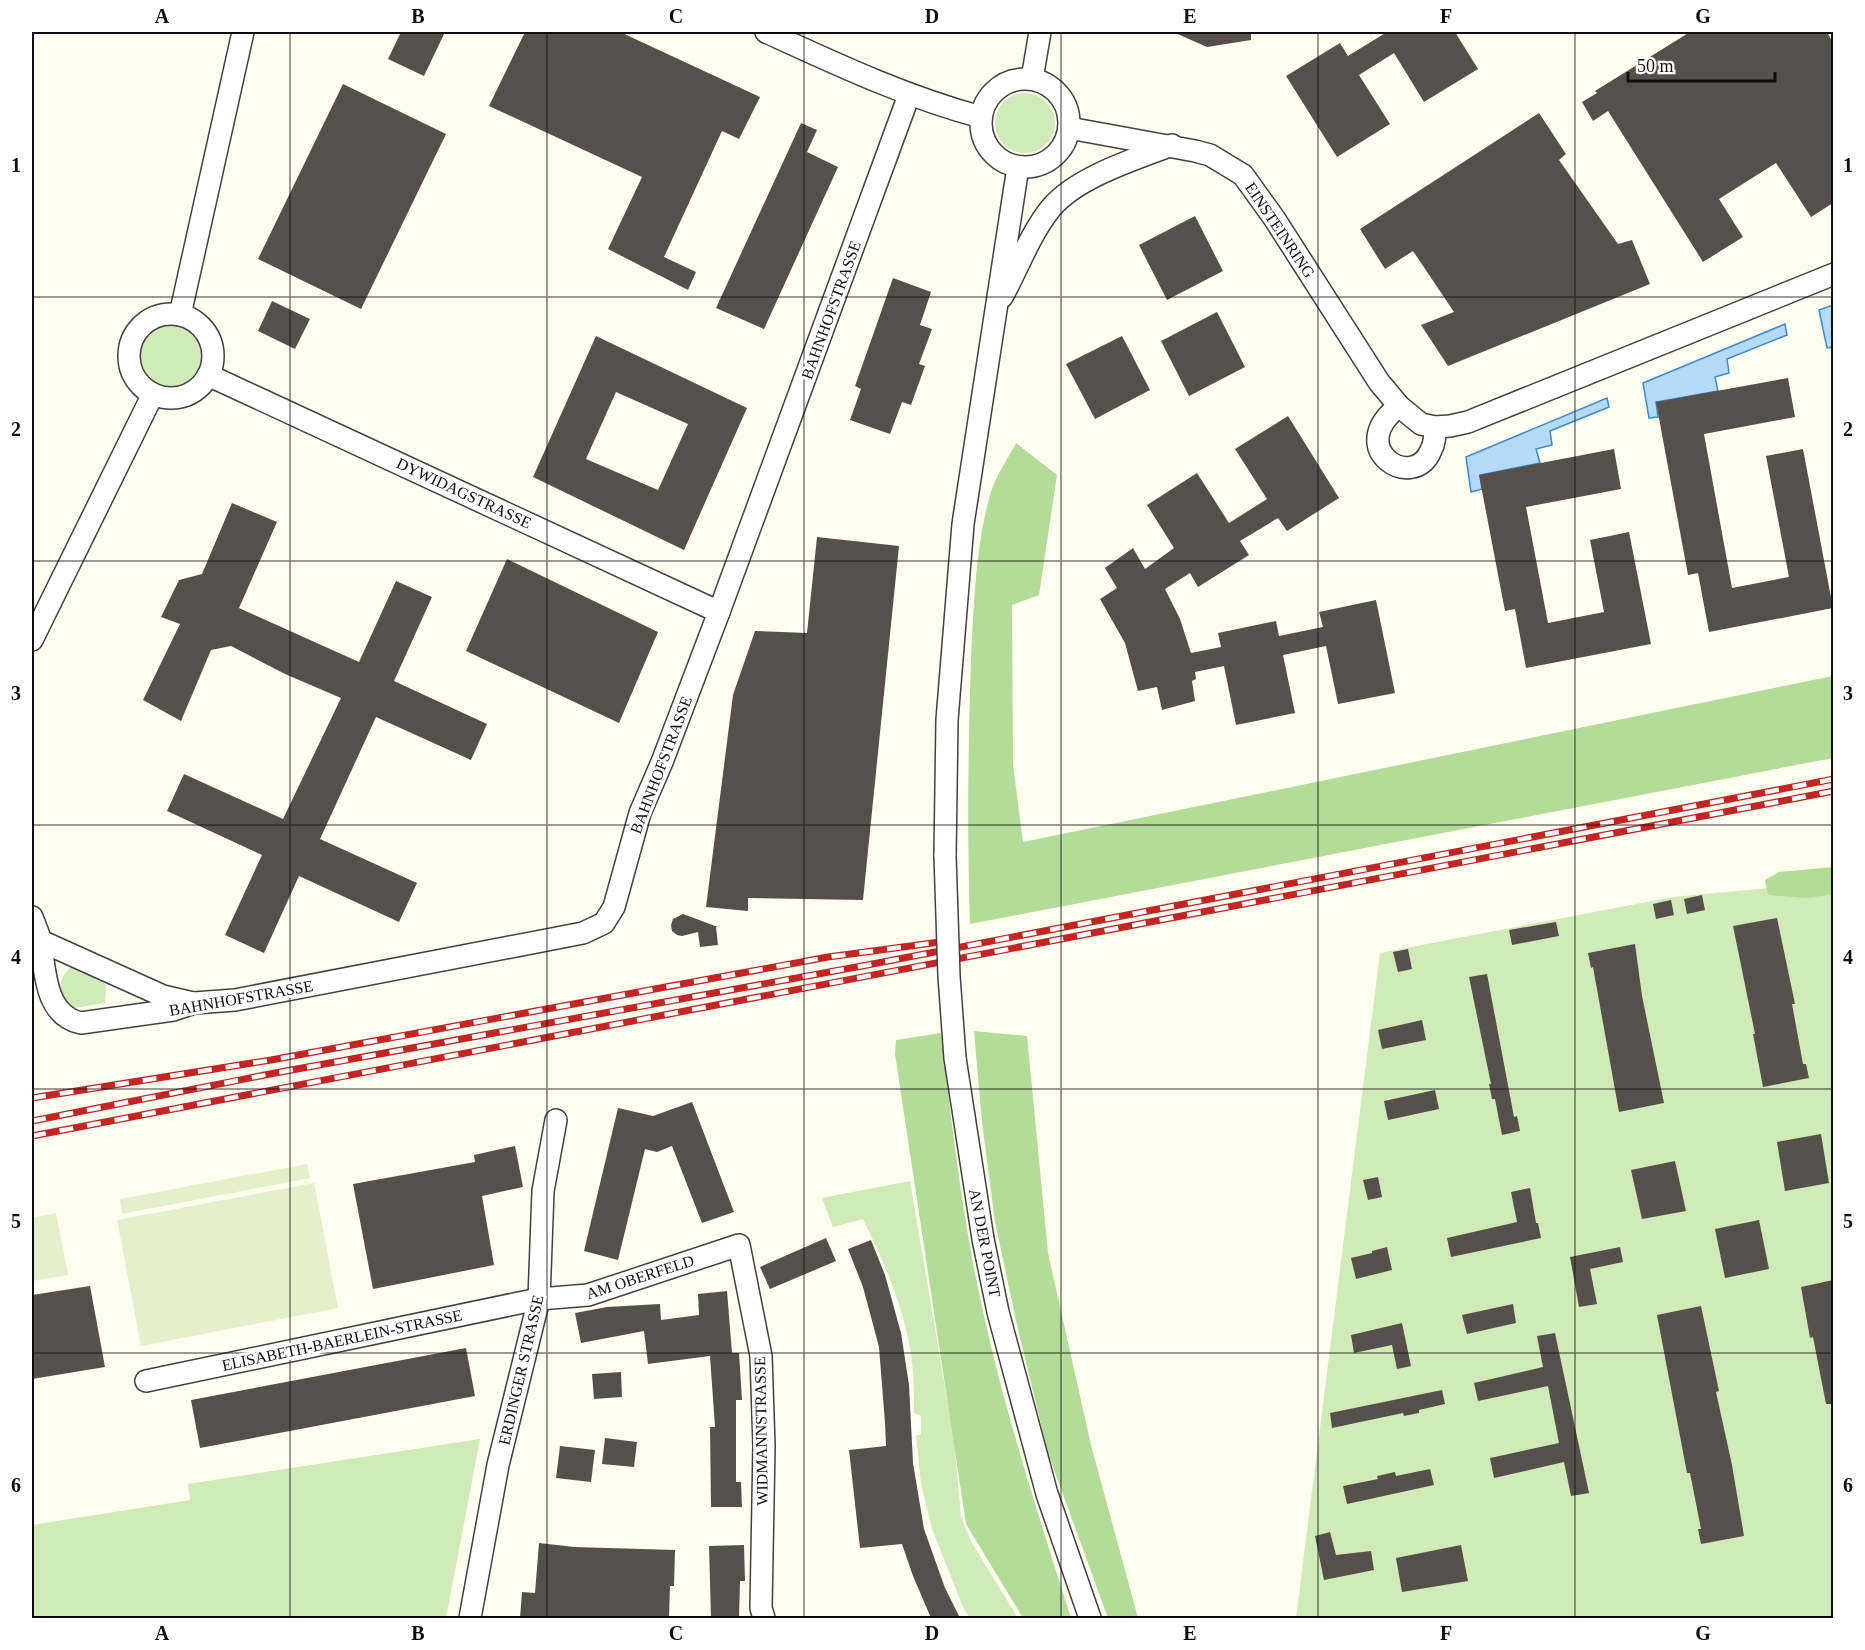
<svg xmlns="http://www.w3.org/2000/svg" width="1865" height="1650" font-family="Georgia,serif">
<rect width="100%" height="100%" fill="#fffdf0"/>
<g fill="#d0eab8">
<circle cx="1025" cy="123" r="30"/>
<circle cx="171" cy="355" r="33"/>
<polygon points="1833,882 1833,1618 1296,1618 1380,953 1673,897"/>
<path d="M72 966 103 980 106 987 105 1003 67 1009C59 991 56 980 72 966Z"/>
<path d="M910 1181 954 1441 961 1517 972 1543 1018 1618H970L963 1607 932 1529 921 1484 916 1436 921 1434V1416L914 1413C914 1396 914 1379 912 1362 906 1312 885 1264 863 1219L833 1227 822 1198Z"/>
<polygon points="480,1439 446,1618 32,1618 32,1525 190,1500 188,1484"/>
</g>
<g fill="#b2dc97">
<path d="M1016 443 1057 475 1039 595 1012 605 1013 765 1023 842 1833 676V758L970 924C967 836 968 748 971 659 974 604 975 546 991 492 996 475 1008 459 1016 443Z"/>
<polygon points="1833,867 1833,894 1808,898 1768,895 1765,880 1779,872"/>
<polygon points="974,1031 1027,1036 1048,1253 1091,1445 1138,1618 1108,1618 1048,1453 1017,1325 995,1222 982,1122"/>
<path d="M941 1033C950 1110 959 1187 973 1263 996 1384 1034 1502 1071 1618H1023L966 1524 895 1054 896 1040Z"/>
</g>
<g fill="#e2f1cb">
<polygon points="307,1164 310,1178 122,1214 120,1199"/>
<polygon points="314,1183 338,1308 141,1346 117,1220"/>
<polygon points="56,1213 68,1275 32,1281 32,1218"/>
</g>
<g fill="#b4daf7" stroke="#398bd0" stroke-width="1.5">
<polygon points="1833,305 1833,347 1827,348 1819,310"/>
<polygon points="1785,324 1787,335 1727,359 1729,373 1715,377 1718,391 1656,402 1658,417 1649,418 1643,383"/>
<polygon points="1607,398 1609,407 1550,431 1552,445 1536,449 1540,463 1480,475 1482,489 1471,492 1466,457"/>
</g>
<g fill="#57504a" fill-rule="evenodd">
<polygon points="401,32 445,32 424,76 388,59"/>
<polygon points="525,32 620,32 760,97 739,139 722,131 664,257 696,272 688,290 608,249 642,177 489,106"/>
<polygon points="1173,32 1251,32 1251,40 1207,47"/>
<polygon points="1387,32 1455,32 1478,69 1424,102 1394,53 1359,75 1390,124 1337,157 1286,76 1340,43 1348,56"/>
<polygon points="1690,32 1827,32 1833,43 1833,203 1811,217 1776,163 1719,199 1743,237 1703,262 1608,111 1593,121 1582,102 1597,93 1595,91"/>
<polygon points="343,84 446,134 361,309 258,259"/>
<polygon points="1539,113 1566,154 1559,160 1618,244 1632,240 1650,284 1448,366 1421,325 1454,312 1413,251 1385,269 1360,229"/>
<polygon points="801,123 817,130 807,152 838,167 764,329 716,308"/>
<polygon points="1195,216 1223,271 1167,300 1139,245"/>
<polygon points="893,278 931,292 920,325 932,329 919,364 925,366 911,405 902,402 890,434 850,420 861,389 855,386"/>
<polygon points="272,301 310,319 295,349 258,331"/>
<polygon points="1217,312 1245,367 1189,396 1161,341"/>
<path d="M596 336 747 408 684 550 533 477ZM616 392 688 424 658 490 586 459Z"/>
<polygon points="1122,336 1150,390 1095,419 1066,364"/>
<polygon points="1788,378 1795,417 1704,434 1732,588 1789,577 1766,456 1803,449 1833,608 1709,632 1698,573 1688,575 1656,402"/>
<polygon points="1288,416 1339,498 1287,531 1278,518 1240,541 1249,555 1198,587 1190,573 1165,589 1180,619 1191,653 1221,647 1218,633 1276,621 1279,636 1323,627 1319,612 1376,600 1395,693 1338,704 1326,646 1283,655 1295,713 1236,725 1224,666 1195,672 1196,679 1192,681 1195,701 1162,710 1157,687 1138,691 1125,643 1100,599 1117,588 1105,568 1133,548 1145,569 1174,548 1147,505 1197,473 1229,523 1267,499 1235,449"/>
<polygon points="1614,449 1621,489 1526,507 1548,623 1604,612 1590,540 1629,532 1651,644 1526,668 1515,609 1505,611 1479,475"/>
<polygon points="232,503 277,522 239,608 359,662 396,581 432,597 394,681 487,724 471,760 376,717 320,839 417,883 399,922 299,876 264,953 225,935 262,855 167,811 184,774 283,819 341,698 285,674 231,646 211,650 181,721 143,700 180,624 161,617 179,580 202,574"/>
<polygon points="817,537 899,546 863,900 748,898 748,911 706,907 733,695 755,631 807,633"/>
<polygon points="507,559 658,632 619,723 466,651"/>
<polygon points="1702,895 1705,910 1687,914 1684,899"/>
<polygon points="1671,900 1674,915 1656,919 1653,904"/>
<polygon points="683,914 718,927 716,927 718,945 700,947 698,932 682,936 677,935 672,931 671,925 673,919"/>
<polygon points="1777,918 1795,1004 1792,1004 1803,1064 1806,1064 1809,1078 1763,1087 1753,1034 1755,1034 1733,926"/>
<polygon points="1556,922 1559,936 1512,945 1509,930"/>
<polygon points="1635,944 1642,996 1664,1103 1619,1112 1593,967 1591,968 1588,953"/>
<polygon points="1408,949 1412,969 1398,972 1393,952"/>
<polygon points="1487,974 1514,1117 1517,1116 1520,1131 1502,1135 1495,1099 1492,1099 1489,1084 1491,1084 1469,977"/>
<polygon points="1422,1020 1426,1040 1382,1049 1378,1030"/>
<polygon points="1435,1090 1439,1109 1388,1120 1384,1101"/>
<polygon points="692,1102 734,1212 702,1223 672,1146 657,1152 645,1149 618,1260 584,1251 618,1108 653,1116"/>
<polygon points="1821,1134 1829,1183 1785,1191 1777,1142"/>
<polygon points="515,1146 523,1187 482,1196 494,1265 373,1289 353,1184 475,1162 474,1155"/>
<polygon points="1675,1161 1686,1211 1642,1219 1631,1170"/>
<polygon points="1378,1177 1382,1197 1368,1200 1363,1180"/>
<polygon points="1530,1188 1536,1223 1538,1223 1541,1238 1451,1257 1447,1238 1517,1222 1511,1192"/>
<polygon points="1759,1220 1769,1269 1725,1278 1715,1229"/>
<polygon points="826,1238 836,1261 770,1289 760,1267"/>
<polygon points="871,1240 885,1275 901,1333 909,1385 913,1463 924,1529 945,1588 960,1618 931,1618 913,1576 902,1544 860,1548 849,1450 886,1446 885,1423 879,1347 863,1287 848,1249"/>
<polygon points="1387,1247 1392,1270 1356,1279 1351,1258 1372,1253 1372,1251"/>
<polygon points="1620,1247 1623,1262 1590,1269 1597,1304 1579,1307 1570,1257"/>
<polygon points="1833,1280 1833,1404 1826,1404 1813,1337 1810,1338 1801,1287"/>
<polygon points="90,1286 105,1367 32,1379 32,1295"/>
<polygon points="727,1291 732,1353 739,1353 742,1400 736,1400 736,1482 741,1482 742,1507 711,1507 710,1427 715,1427 710,1356 648,1364 644,1331 581,1343 575,1313 607,1307 660,1304 661,1320 699,1315 698,1294"/>
<polygon points="1513,1304 1516,1323 1467,1334 1462,1315"/>
<polygon points="1701,1306 1719,1391 1716,1392 1732,1465 1744,1536 1701,1544 1698,1529 1701,1529 1690,1473 1687,1473 1657,1315"/>
<polygon points="1402,1323 1411,1366 1397,1369 1392,1345 1354,1353 1351,1335"/>
<polygon points="1555,1333 1589,1493 1571,1496 1564,1462 1494,1478 1490,1458 1559,1443 1548,1386 1478,1401 1474,1383 1543,1367 1537,1336"/>
<polygon points="466,1348 475,1396 200,1448 191,1400"/>
<polygon points="621,1372 622,1397 594,1399 592,1374"/>
<polygon points="1442,1390 1445,1404 1419,1410 1419,1413 1404,1416 1403,1413 1332,1428 1330,1413"/>
<polygon points="605,1438 637,1442 634,1467 602,1464"/>
<polygon points="560,1446 595,1450 591,1482 556,1478"/>
<polygon points="1430,1469 1434,1485 1347,1504 1343,1486 1378,1479 1377,1476 1395,1472 1396,1476"/>
<polygon points="1330,1532 1336,1555 1371,1551 1374,1570 1324,1580 1315,1536"/>
<polygon points="539,1543 574,1547 675,1550 674,1586 670,1586 669,1618 520,1618 522,1592 535,1593"/>
<polygon points="744,1545 745,1581 740,1581 739,1618 711,1618 709,1546"/>
<polygon points="1461,1545 1468,1581 1402,1592 1396,1558"/>
</g>
<g fill="none" stroke-linecap="round" stroke-linejoin="round">
<g stroke="#414141" stroke-width="24">
<g id="minor">
<path d="M766 32C836 64 906 97 981 117"/>
<circle cx="1025" cy="123" r="44"/>
<polyline points="1032,79 1040,32"/>
<polyline points="1069,128 1195,151 1210,155 1243,175 1274,218 1379,382 1399,406 1421,424 1435,427 1450,426 1468,422 1834,274"/>
<path d="M1002 297C1018 268 1030 234 1051 208 1077 177 1135 159 1172 145"/>
<circle cx="171" cy="356" r="42"/>
<polyline points="180,315 243,32"/>
<polyline points="208,375 719,612"/>
<path d="M1399 406C1343 449 1414 493 1431 450 1435 443 1435 435 1435 427"/>
<polyline points="32,640 153,394"/>
<polyline points="945,856 947,720 963,524 1018,167"/>
<path d="M32 917C35 926 40 935 41 944 45 973 46 1016 81 1023L173 1010 194 1003 235 1000 583 933 604 923 614 907 640 813 662 762 719 612 909 95"/>
<polyline points="41,941 163,996 193,1003"/>
<polyline points="955,1058 983,1239 998,1312 1047,1494 1090,1618"/>
<polyline points="146,1381 519,1303 539,1299 588,1295 739,1245 761,1356 764,1446 761,1608 764,1618"/>
<polyline points="470,1618 498,1465 539,1299 543,1191 556,1120"/>
</g>
</g>
<use href="#minor" stroke="#fff" stroke-width="21"/>
<g stroke="#c22523" stroke-width="7">
<g id="rail">
<polyline points="32,1098 271,1060 828,957 955,940"/>
<polyline points="32,1121 275,1073 862,966 1834,779"/>
<polyline points="32,1136 1834,791"/>
</g>
</g>
<use href="#rail" stroke="#fff" stroke-width="4.5" stroke-dasharray="14" stroke-linecap="butt"/>
<g stroke="#414141" stroke-width="24" stroke-linecap="butt">
<polyline id="minor-bridge" points="945,856 949,976 955,1058"/>
</g>
<use href="#minor-bridge" stroke="#fff" stroke-width="21"/>
</g>
<path fill="none" stroke="#0e0e0e" stroke-width="1.5" stroke-opacity="0.55" d="M290 32V1618M547 32V1618M804 32V1618M1061 32V1618M1318 32V1618M1575 32V1618M32 297H1834M32 561H1834M32 825H1834M32 1089H1834M32 1353H1834"/>
<g text-anchor="middle" dominant-baseline="central" stroke-width="6" stroke-linejoin="round" paint-order="stroke">
<g font-size="16" fill="#0e0e0e" stroke="#fff">
<text transform="translate(1280 230) rotate(56)">EINSTEINRING</text>
<text transform="translate(831 310) rotate(-70)">BAHNHOFSTRASSE</text>
<text transform="translate(464 493) rotate(25)">DYWIDAGSTRASSE</text>
<text transform="translate(661 765) rotate(-69)">BAHNHOFSTRASSE</text>
<text transform="translate(241 998) rotate(-10)">BAHNHOFSTRASSE</text>
<text transform="translate(985 1243) rotate(79)">AN DER POINT</text>
<text transform="translate(640 1277) rotate(-18)">AM OBERFELD</text>
<text transform="translate(342 1340) rotate(-12)">ELISABETH-BAERLEIN-STRASSE</text>
<text transform="translate(521 1370) rotate(-77)">ERDINGER STRASSE</text>
<text transform="translate(761 1431) rotate(-91)">WIDMANNSTRASSE</text>
</g>
</g>
<rect width="1865" height="1650" fill="none" stroke="#ffffff" stroke-width="66"/>
<path d="M1628 72v9h147v-9" fill="none" stroke="#0e0e0e" stroke-width="3"/>
<text x="1637" y="72" font-size="18" fill="#0e0e0e" stroke="#ffffff" stroke-width="4.5" paint-order="stroke">50 m</text>
<rect x="33" y="33" width="1799" height="1584" fill="none" stroke="#0e0e0e" stroke-width="2"/>
<g font-size="20" text-anchor="middle" font-weight="bold" fill="#0e0e0e">
<text x="162" y="23">A</text>
<text x="418" y="23">B</text>
<text x="676" y="23">C</text>
<text x="932" y="23">D</text>
<text x="1190" y="23">E</text>
<text x="1446" y="23">F</text>
<text x="1703" y="23">G</text>
<text x="16" y="172">1</text>
<text x="1848" y="172">1</text>
<text x="16" y="436">2</text>
<text x="1848" y="436">2</text>
<text x="16" y="700">3</text>
<text x="1848" y="700">3</text>
<text x="16" y="964">4</text>
<text x="1848" y="964">4</text>
<text x="16" y="1228">5</text>
<text x="1848" y="1228">5</text>
<text x="16" y="1492">6</text>
<text x="1848" y="1492">6</text>
<text x="162" y="1640">A</text>
<text x="418" y="1640">B</text>
<text x="676" y="1640">C</text>
<text x="932" y="1640">D</text>
<text x="1190" y="1640">E</text>
<text x="1446" y="1640">F</text>
<text x="1703" y="1640">G</text>
</g>
</svg>
